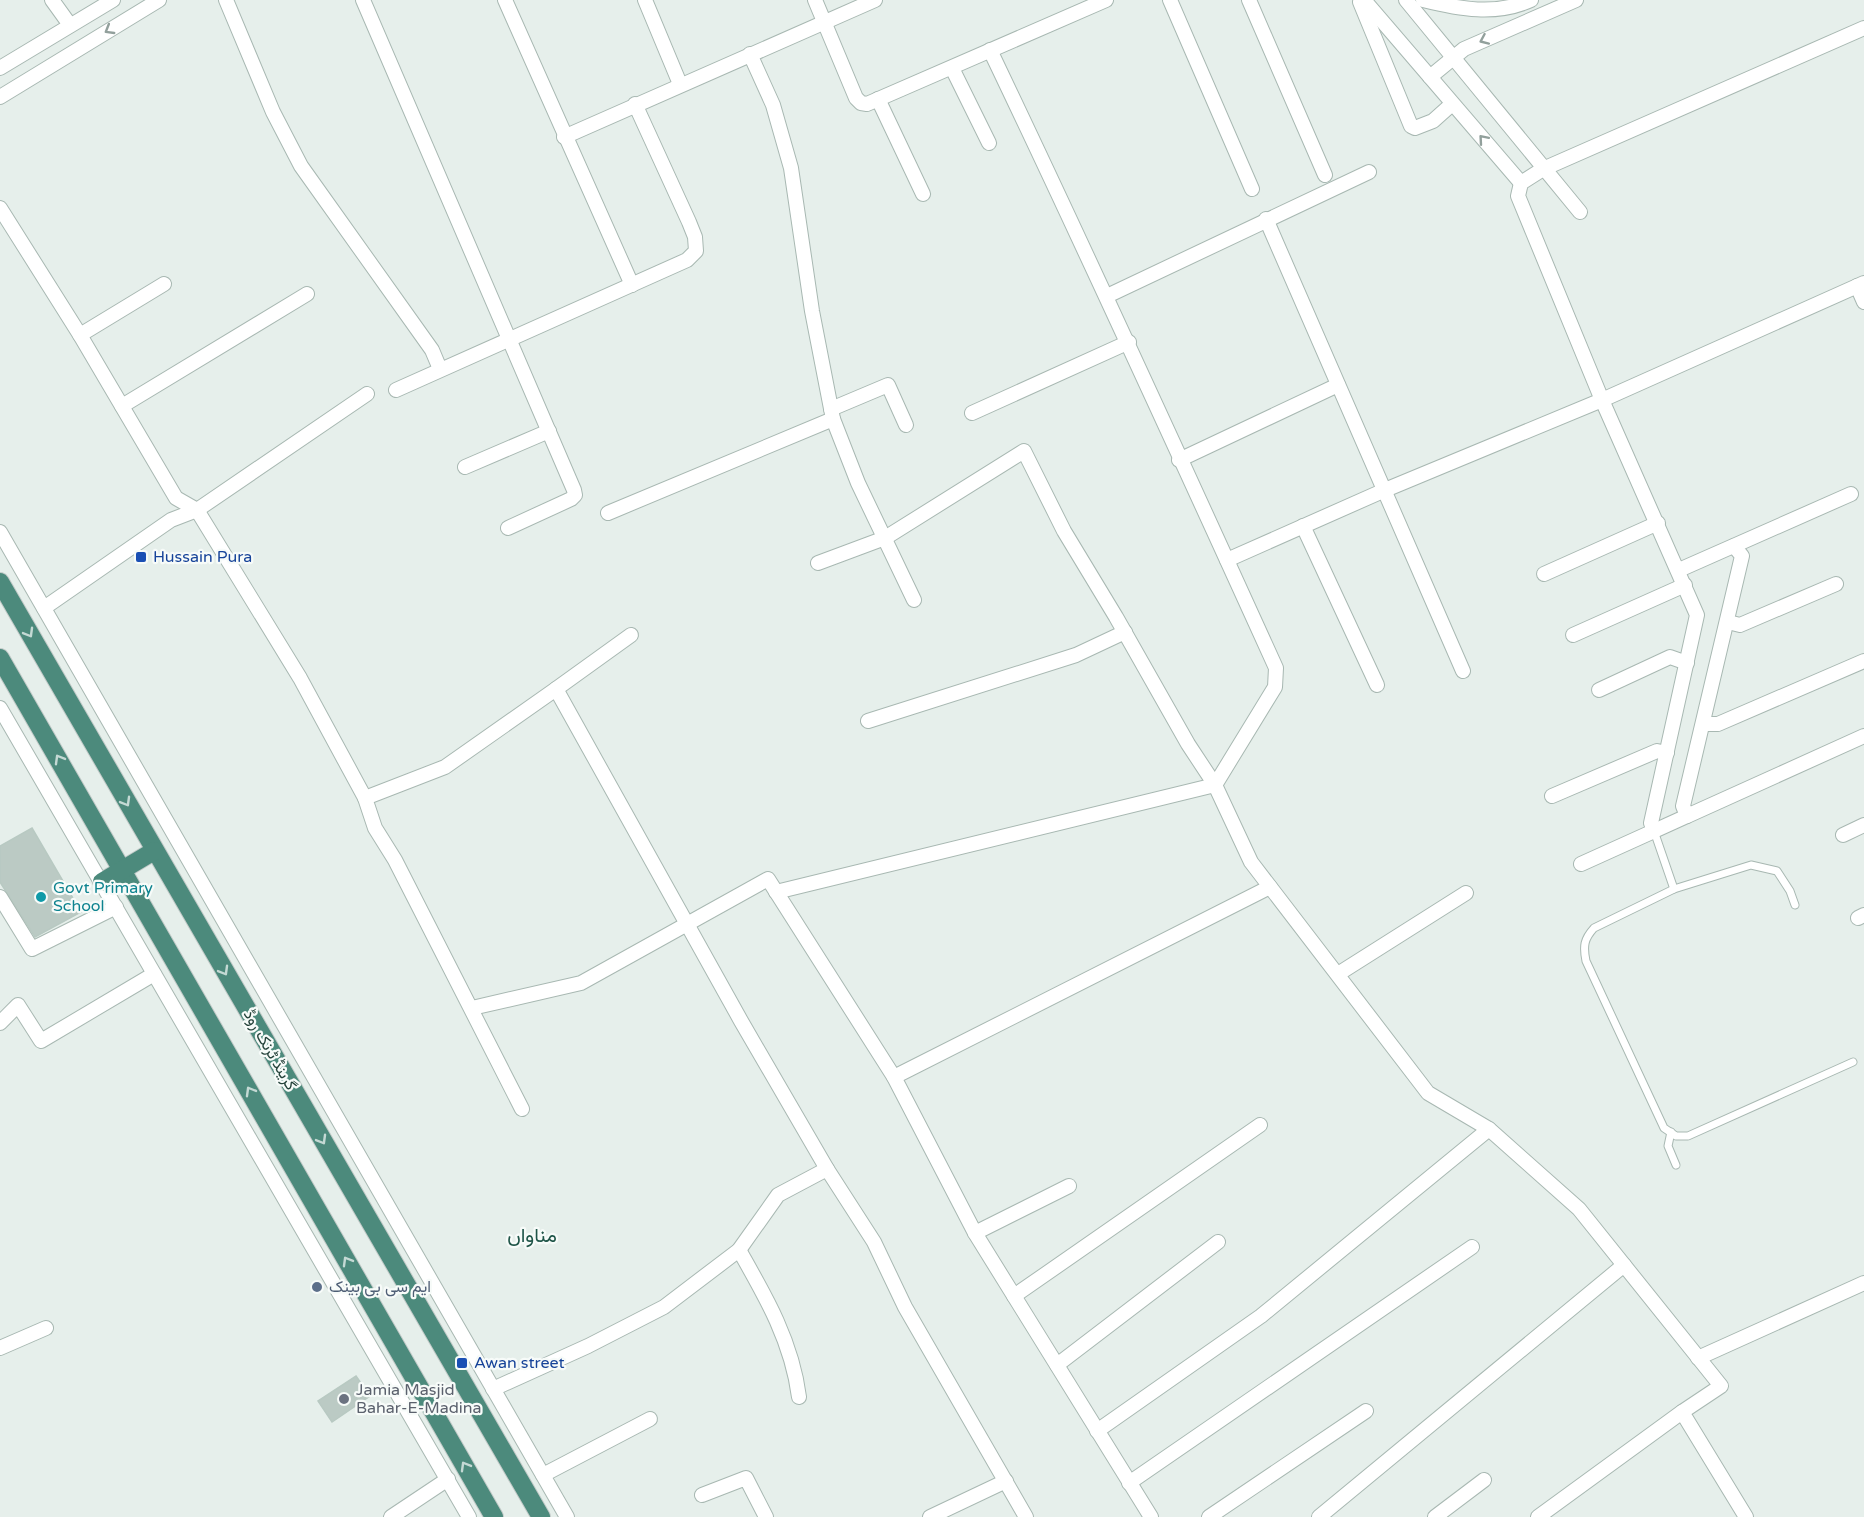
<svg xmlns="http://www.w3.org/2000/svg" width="1864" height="1517" font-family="'Varela Round',Vazirmatn,sans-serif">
<rect width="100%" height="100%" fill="#e6efeb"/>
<g fill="#bbcac4" stroke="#b8c9c2" stroke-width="1.5">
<polygon points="32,828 81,912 35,937 0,882 0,846"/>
<polygon points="356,1376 370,1396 332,1422 318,1401"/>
</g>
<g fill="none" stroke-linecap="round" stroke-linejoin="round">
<g stroke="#a8b8b2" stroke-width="9">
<g id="service">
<polyline points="1654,831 1674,889 1751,865 1777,871 1790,891 1795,905"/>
<path d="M1674 889 1594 928C1584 939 1583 946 1586 961L1664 1128 1676 1136H1688L1853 1062"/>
<polyline points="1671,1132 1668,1146 1676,1165"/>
</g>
</g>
<g stroke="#a8b8b2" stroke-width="16">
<g id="minor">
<polyline points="52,0 70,25"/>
<polyline points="226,0 273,112 301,166 432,350 440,369"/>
<polyline points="363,0 574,490 575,495 571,499 508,528"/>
<polyline points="505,0 632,285"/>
<polyline points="645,0 680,84"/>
<polyline points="815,0 856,98 861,103 867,104 1106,0"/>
<polyline points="1170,0 1252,189"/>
<polyline points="1249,0 1325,175"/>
<polyline points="1364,0 1521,183"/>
<polyline points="1406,0 1580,212"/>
<path d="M1423 0C1459 9 1496 16 1531 0"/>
<polyline points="1360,2 1411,126 1415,128 1433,121 1452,104"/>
<polyline points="750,54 773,105 791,168 812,311 833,419 858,483 914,600"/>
<polyline points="0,68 113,0"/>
<polyline points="952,68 989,143"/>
<polyline points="1430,77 1464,49 1576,0"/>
<polyline points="0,97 159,0"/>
<polyline points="878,99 923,194"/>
<polyline points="564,137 875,0"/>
<polyline points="0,208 80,335 176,498 197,510 300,678 365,798"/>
<polyline points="1266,219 1463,671"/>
<polyline points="1857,286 1864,302"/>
<polyline points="1107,296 1369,172"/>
<polyline points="80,335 164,284"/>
<polyline points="396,390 687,260 696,251 695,237 689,222 635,104"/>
<polyline points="122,406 307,294"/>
<polyline points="831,409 888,385 906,425"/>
<polyline points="972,413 1129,342"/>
<polyline points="1179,460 1338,385"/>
<polyline points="465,467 549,431"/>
<polyline points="608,513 833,419"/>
<polyline points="1303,526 1377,685"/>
<polyline points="0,532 567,1517"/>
<polyline points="1734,546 1742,556 1683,806 1687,816 1864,736"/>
<polyline points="1227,560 1385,490 1602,400 1864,283"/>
<polyline points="818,563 885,538 1024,451 1064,531 1116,617 1188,744 1215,785 1251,862 1428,1093 1489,1129 1579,1209 1721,1386 1682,1412 1746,1517"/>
<polyline points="1679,570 1851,494"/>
<polyline points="1544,574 1658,523"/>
<polyline points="44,608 171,520 197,510 367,394"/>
<polyline points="1728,622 1740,625 1836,584"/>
<polyline points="1573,635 1685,585"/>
<polyline points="556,689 631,635"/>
<polyline points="1599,690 1670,657 1687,663"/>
<polyline points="0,708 469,1517"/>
<polyline points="868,721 1076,655 1125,632"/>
<polyline points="1703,724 1718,724 1864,661"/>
<polyline points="1552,796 1657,751 1667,753"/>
<polyline points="1654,831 1687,816"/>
<polyline points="1843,835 1864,825"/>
<polyline points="1581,864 1654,831 1651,823 1697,615 1602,400 1518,196 1521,183 1543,169 1864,28"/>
<path d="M776 892 1215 785 1275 687 1276 668C1182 461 1088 255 990 50"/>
<polyline points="0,897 32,949 116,907"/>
<polyline points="1858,918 1864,915"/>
<polyline points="1338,974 1466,893"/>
<polyline points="472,1008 581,983 768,879 894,1077 975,1233 1151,1517"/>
<polyline points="0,1023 18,1005 41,1041 154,974"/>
<polyline points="894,1077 1270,887"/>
<polyline points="522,1109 395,860 375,828 365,798 445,767 556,689 741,1021 827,1169 874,1242 905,1307 1026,1517"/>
<polyline points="975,1233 1069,1186"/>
<path d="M739 1250C766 1297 792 1342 799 1397"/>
<polyline points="1014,1296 1260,1125"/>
<polyline points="0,1348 46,1328"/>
<polyline points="1698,1358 1864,1283"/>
<polyline points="1057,1365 1218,1242"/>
<polyline points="493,1389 588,1346 664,1307 739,1250 778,1195 827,1169"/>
<polyline points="1097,1431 1261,1316 1489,1129"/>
<polyline points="543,1475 650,1419"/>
<polyline points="1129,1483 1472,1247"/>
<polyline points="702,1495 746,1478 766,1517"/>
<polyline points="391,1517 448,1479"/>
<polyline points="930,1517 1006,1481"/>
<polyline points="1209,1517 1366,1411"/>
<polyline points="1319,1517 1624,1265"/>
<polyline points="1435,1517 1484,1480"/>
<polyline points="1538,1517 1682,1412"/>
</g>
</g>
<g stroke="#c2cac8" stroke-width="20">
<g id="trunk">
<polyline points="0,582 541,1517"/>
<polyline points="0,658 494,1517"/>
<polyline points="102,882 154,851"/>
</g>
</g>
<use href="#service" stroke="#fff" stroke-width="7"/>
<use href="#minor" stroke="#fff" stroke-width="14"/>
<use href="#trunk" stroke="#4c8a7c" stroke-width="18"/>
</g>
<defs><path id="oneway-chevron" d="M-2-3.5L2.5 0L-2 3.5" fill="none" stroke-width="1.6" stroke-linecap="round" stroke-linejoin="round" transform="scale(1.5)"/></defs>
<g stroke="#92a09c">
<use href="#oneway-chevron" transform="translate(109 30) rotate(149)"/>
<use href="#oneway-chevron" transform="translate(1484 40) rotate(156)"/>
<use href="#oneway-chevron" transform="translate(1483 139) rotate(-131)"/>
</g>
<g stroke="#c4d9d4">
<use href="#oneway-chevron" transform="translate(29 633) rotate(60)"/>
<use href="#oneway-chevron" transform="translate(59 759) rotate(-120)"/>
<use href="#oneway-chevron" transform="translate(126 802) rotate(60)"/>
<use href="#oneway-chevron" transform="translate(224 971) rotate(60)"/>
<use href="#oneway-chevron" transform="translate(250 1091) rotate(-120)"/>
<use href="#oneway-chevron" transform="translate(322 1140) rotate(60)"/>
<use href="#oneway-chevron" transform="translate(347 1261) rotate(-120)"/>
<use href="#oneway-chevron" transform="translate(465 1466) rotate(-120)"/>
</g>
<g fill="#1a4fb4" stroke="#f7fbf9" stroke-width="2">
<rect x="135" y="551" width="12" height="12" rx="3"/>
<rect x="456" y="1357" width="12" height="12" rx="3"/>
</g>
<circle fill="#0f9aa8" stroke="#f7fbf9" stroke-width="2" cx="41" cy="897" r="6"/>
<circle fill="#5c6f8a" stroke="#f7fbf9" stroke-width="2" cx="317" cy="1287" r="6"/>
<circle fill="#6b7280" stroke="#f7fbf9" stroke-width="2" cx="344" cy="1399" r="6"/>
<g text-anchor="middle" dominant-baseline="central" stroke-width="4.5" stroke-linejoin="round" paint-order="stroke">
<g font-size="16" fill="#164399" stroke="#f7fbf9" text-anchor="start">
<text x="153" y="557">Hussain Pura</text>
<text x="474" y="1363">Awan street</text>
</g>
<g font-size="16" fill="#0d838f" stroke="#f7fbf9" text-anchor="start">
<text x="53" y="888">Govt Primary<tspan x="53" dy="18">School</tspan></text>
</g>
<g font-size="16" fill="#24423a" stroke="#f7fbf9">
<text transform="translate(270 1050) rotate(60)">گرینڈ ٹرنک روڈ</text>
</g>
<g font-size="16" fill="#4e5e75" stroke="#f7fbf9" text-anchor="start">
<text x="329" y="1287">ایم سی بی بینک</text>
</g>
<g font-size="16" fill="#5b616d" stroke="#f7fbf9" text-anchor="start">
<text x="356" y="1390">Jamia Masjid<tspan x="356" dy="18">Bahar-E-Madina</tspan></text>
</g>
<g font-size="20" fill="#1f5548" stroke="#f7fbf9">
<text x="532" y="1236">مناواں</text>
</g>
</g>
</svg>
